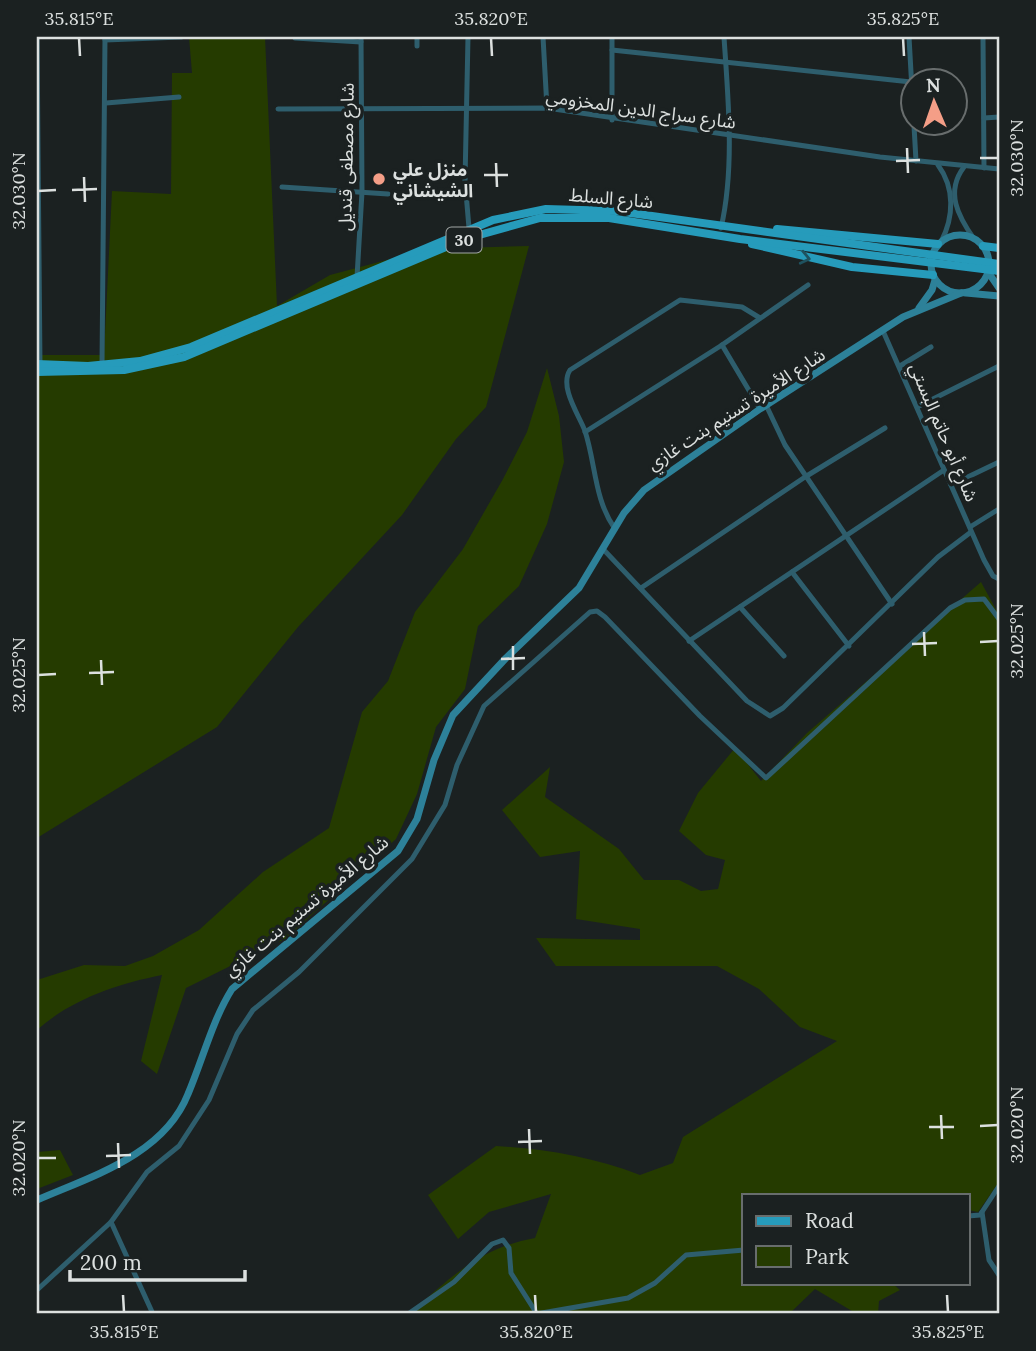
<svg xmlns="http://www.w3.org/2000/svg" width="1036" height="1351" font-family="Lora,'Noto Sans Arabic',serif">
<rect width="100%" height="100%" fill="#1b2121"/>
<g fill="#253b00">
<polygon points="189,37 265,37 277,306 330,275 428,249 529,246 486,407 456,439 402,515 298,627 217,727 37,838 37,355 104,355 112,191 171,194 172,73 192,73"/>
<path d="M547 368 559 416 564 462 547 524 519 586 478 626 465 689 436 727 417 794 396 839 285 939 186 988 157 1074 141 1061 162 975C117 984 72 999 37 1030V980L84 965 125 966 153 956 199 930 263 872 329 828 362 712 388 681 415 612 463 549 503 479 527 432Z"/>
<path d="M981 582 999 615V1182L978 1212 968 1210V1195H744V1283H892L900 1290 879 1301 878 1314H857L815 1289 789 1314H409C450 1278 479 1248 535 1238L551 1194 489 1212 458 1239 428 1195 496 1146C546 1149 593 1157 640 1175L673 1163 683 1137 837 1041 800 1027 759 989 717 966H556L536 938 640 940V929L576 919 580 851 540 857 502 810 550 767 545 797 619 849 644 880H679L701 891 718 889 725 860 706 855 679 831 698 793 735 748 761 781 807 733Z"/>
<polygon points="60,1150 73,1175 37,1189 37,1152"/>
</g>
<g fill="none" stroke-linecap="round" stroke-linejoin="round">
<g stroke="#2e5e6d" stroke-width="5">
<polyline points="37,37 40,365"/>
<polyline points="468,37 465,181 469,228"/>
<polyline points="543,37 547,108"/>
<polyline points="612,37 612,120"/>
<polyline points="909,37 916,161"/>
<polyline points="983,37 984,168"/>
<polyline points="295,38 361,42"/>
<polyline points="105,40 181,37"/>
<polyline points="417,46 417,37"/>
<polyline points="612,50 911,82"/>
<polyline points="106,103 179,97"/>
<polyline points="278,109 547,108 880,157 999,169"/>
<polyline points="984,118 999,117"/>
<path d="M938 165C955 188 954 217 941 242"/>
<path d="M964 167C945 192 958 216 974 239"/>
<polyline points="282,187 388,194"/>
<path d="M721 228C735 167 728 98 724 37"/>
<polyline points="357,277 362,192 361,37"/>
<polyline points="883,331 984,560 993,576 999,579"/>
<polyline points="722,345 760,409"/>
<polyline points="102,365 105,37"/>
<polyline points="900,366 931,347"/>
<polyline points="766,405 785,445 892,604"/>
<polyline points="917,407 999,366"/>
<polyline points="585,432 722,345 808,285"/>
<polyline points="951,485 999,462"/>
<polyline points="970,527 999,509"/>
<path d="M615 529C594 499 596 465 585 431 579 415 559 387 570 370L680 300 742 307 760 318"/>
<polyline points="603,549 747,701 770,716 783,708 938,557 971,532"/>
<polyline points="792,572 849,646"/>
<polyline points="641,588 805,477 885,428"/>
<polyline points="740,607 784,656"/>
<polyline points="689,641 944,470"/>
<polyline points="982,1212 989,1260 999,1275"/>
<polyline points="968,1216 980,1215 999,1186"/>
<polyline points="111,1222 153,1314"/>
<polyline points="37,1290 111,1222 147,1172 179,1146 209,1100 237,1034 253,1010 299,972 412,859 445,805 457,765 484,706 590,612 597,611 605,617 700,716 766,778 950,608 965,600 984,599 999,619"/>
<polyline points="408,1314 454,1282 492,1244 503,1240 509,1248 511,1273 537,1314"/>
<polyline points="536,1314 628,1298 655,1283 686,1255 744,1250"/>
</g>
<g stroke="#2d8199" stroke-width="7">
<circle cx="960" cy="264" r="29"/>
<polyline points="988,272 999,288"/>
<polyline points="966,293 999,296"/>
<polyline points="919,308 932,290 935,280"/>
<path d="M37 1200C92 1176 164 1155 188 1094 203 1059 212 1021 232 989L398 851 417 819 434 760 453 715 506 658 579 588 624 513 644 490 760 409 903 317 961 293"/>
</g>
<g stroke="#269bbb" stroke-width="8">
<polyline points="777,229 938,244"/>
<polyline points="752,244 852,267 933,275"/>
<polyline points="983,246 999,248"/>
<polyline points="37,364 88,366 140,361 191,347 493,220 546,209 616,211 999,264"/>
<polyline points="37,372 124,370 184,357 465,239 540,218 609,218 740,239 999,271"/>
</g>
</g>
<defs><path id="oneway-chevron" d="M-2-3.5L2.5 0L-2 3.5" fill="none" stroke-width="1.6" stroke-linecap="round" stroke-linejoin="round" transform="scale(1.75)"/></defs>
<use stroke="#1f525f" href="#oneway-chevron" transform="translate(805 258) rotate(13)"/>
<path fill="none" stroke="#dce0df" stroke-width="2.5" d="M79 38 80 56M491 38 492 56M903 38 904 56M907 148 908 173M980 158H998M896 161 920 160M496 163 497 187M484 175H508M84 177 85 202M72 190 97 189M38 191 56 190M924 632 925 656M980 642 998 641M912 644 937 643M513 646V670M501 659 525 658M101 660 102 685M89 673 114 672M38 675 56 674M941 1115 942 1139M980 1126 998 1125M929 1127H954M529 1129 530 1154M518 1142 542 1141M118 1143 119 1168M106 1156 131 1155M38 1158H56M123 1295 124 1312M535 1295 536 1312M947 1295 948 1312"/>
<circle fill="#f49e87" stroke="#1b2121" stroke-width="2.5" cx="379" cy="179" r="7"/>
<g text-anchor="middle" dominant-baseline="central" stroke-width="7" stroke-linejoin="round" paint-order="stroke">
<rect fill="#1b2121" stroke="#a2a7a6" stroke-width="2" x="446.5" y="227.5" width="35" height="25" rx="5"/>
<g font-size="16" font-weight="bold" fill="#dce0df">
<text x="464" y="240">30</text>
</g>
<g font-size="18" fill="#dce0df" stroke="#1b2121">
<text transform="translate(641 109) rotate(8)">شارع سراج الدين المخزومي</text>
<text transform="translate(346 157) rotate(-89)">شارع مصطفى قنديل</text>
<text transform="translate(611 198) rotate(5)">شارع السلط</text>
<text transform="translate(736 409) rotate(-33)">شارع الأميرة تسنيم بنت غازي</text>
<text transform="translate(944 432) rotate(67)">شارع أبو حاتم البستي</text>
<text transform="translate(306 906) rotate(-40)">شارع الأميرة تسنيم بنت غازي</text>
</g>
<g font-size="18" font-weight="bold" fill="#dce0df" stroke="#1b2121" text-anchor="start">
<text x="393" y="169">منزل علي<tspan x="393" dy="21">الشيشاني</tspan></text>
</g>
</g>
<rect width="1036" height="1351" fill="none" stroke="#1b2121" stroke-width="77"/>
<rect x="742" y="1194" width="228" height="91" fill="#1b2121" stroke="#686d6d" stroke-width="2"/>
<rect x="756" y="1216" width="35" height="10" fill="#269bbb" stroke="#686d6d" stroke-width="2"/>
<text x="805" y="1228" font-size="21" fill="#dce0df">Road</text>
<rect x="756" y="1246" width="35" height="21" fill="#253b00" stroke="#686d6d" stroke-width="2"/>
<text x="805" y="1264" font-size="21" fill="#dce0df">Park</text>
<g transform="translate(934 102) rotate(358)"><circle r="33" fill="#1b2121" stroke="#686d6d" stroke-width="2"/>
<path d="M0-5L12 26L0 18L-12 26Z" fill="#f49e87"/>
<text y="-10" font-size="19" font-weight="bold" text-anchor="middle" fill="#dce0df">N</text>
</g>
<path d="M70 1270v10h175v-10" fill="none" stroke="#dce0df" stroke-width="3.5"/>
<text x="80" y="1270" font-size="21" fill="#dce0df" stroke="#1b2121" stroke-width="5" paint-order="stroke">200 m</text>
<rect x="38" y="38" width="960" height="1274" fill="none" stroke="#dce0df" stroke-width="2.5"/>
<g font-size="18" text-anchor="middle" fill="#dce0df">
<text x="79" y="25">35.815°E</text>
<text x="491" y="25">35.820°E</text>
<text x="903" y="25">35.825°E</text>
<text transform="translate(1017 158) rotate(-90)" y="6">32.030°N</text>
<text transform="translate(19 191) rotate(-90)" y="6">32.030°N</text>
<text transform="translate(1017 641) rotate(-90)" y="6">32.025°N</text>
<text transform="translate(19 675) rotate(-90)" y="6">32.025°N</text>
<text transform="translate(1017 1125) rotate(-90)" y="6">32.020°N</text>
<text transform="translate(19 1158) rotate(-90)" y="6">32.020°N</text>
<text x="124" y="1338">35.815°E</text>
<text x="536" y="1338">35.820°E</text>
<text x="948" y="1338">35.825°E</text>
</g>
</svg>
